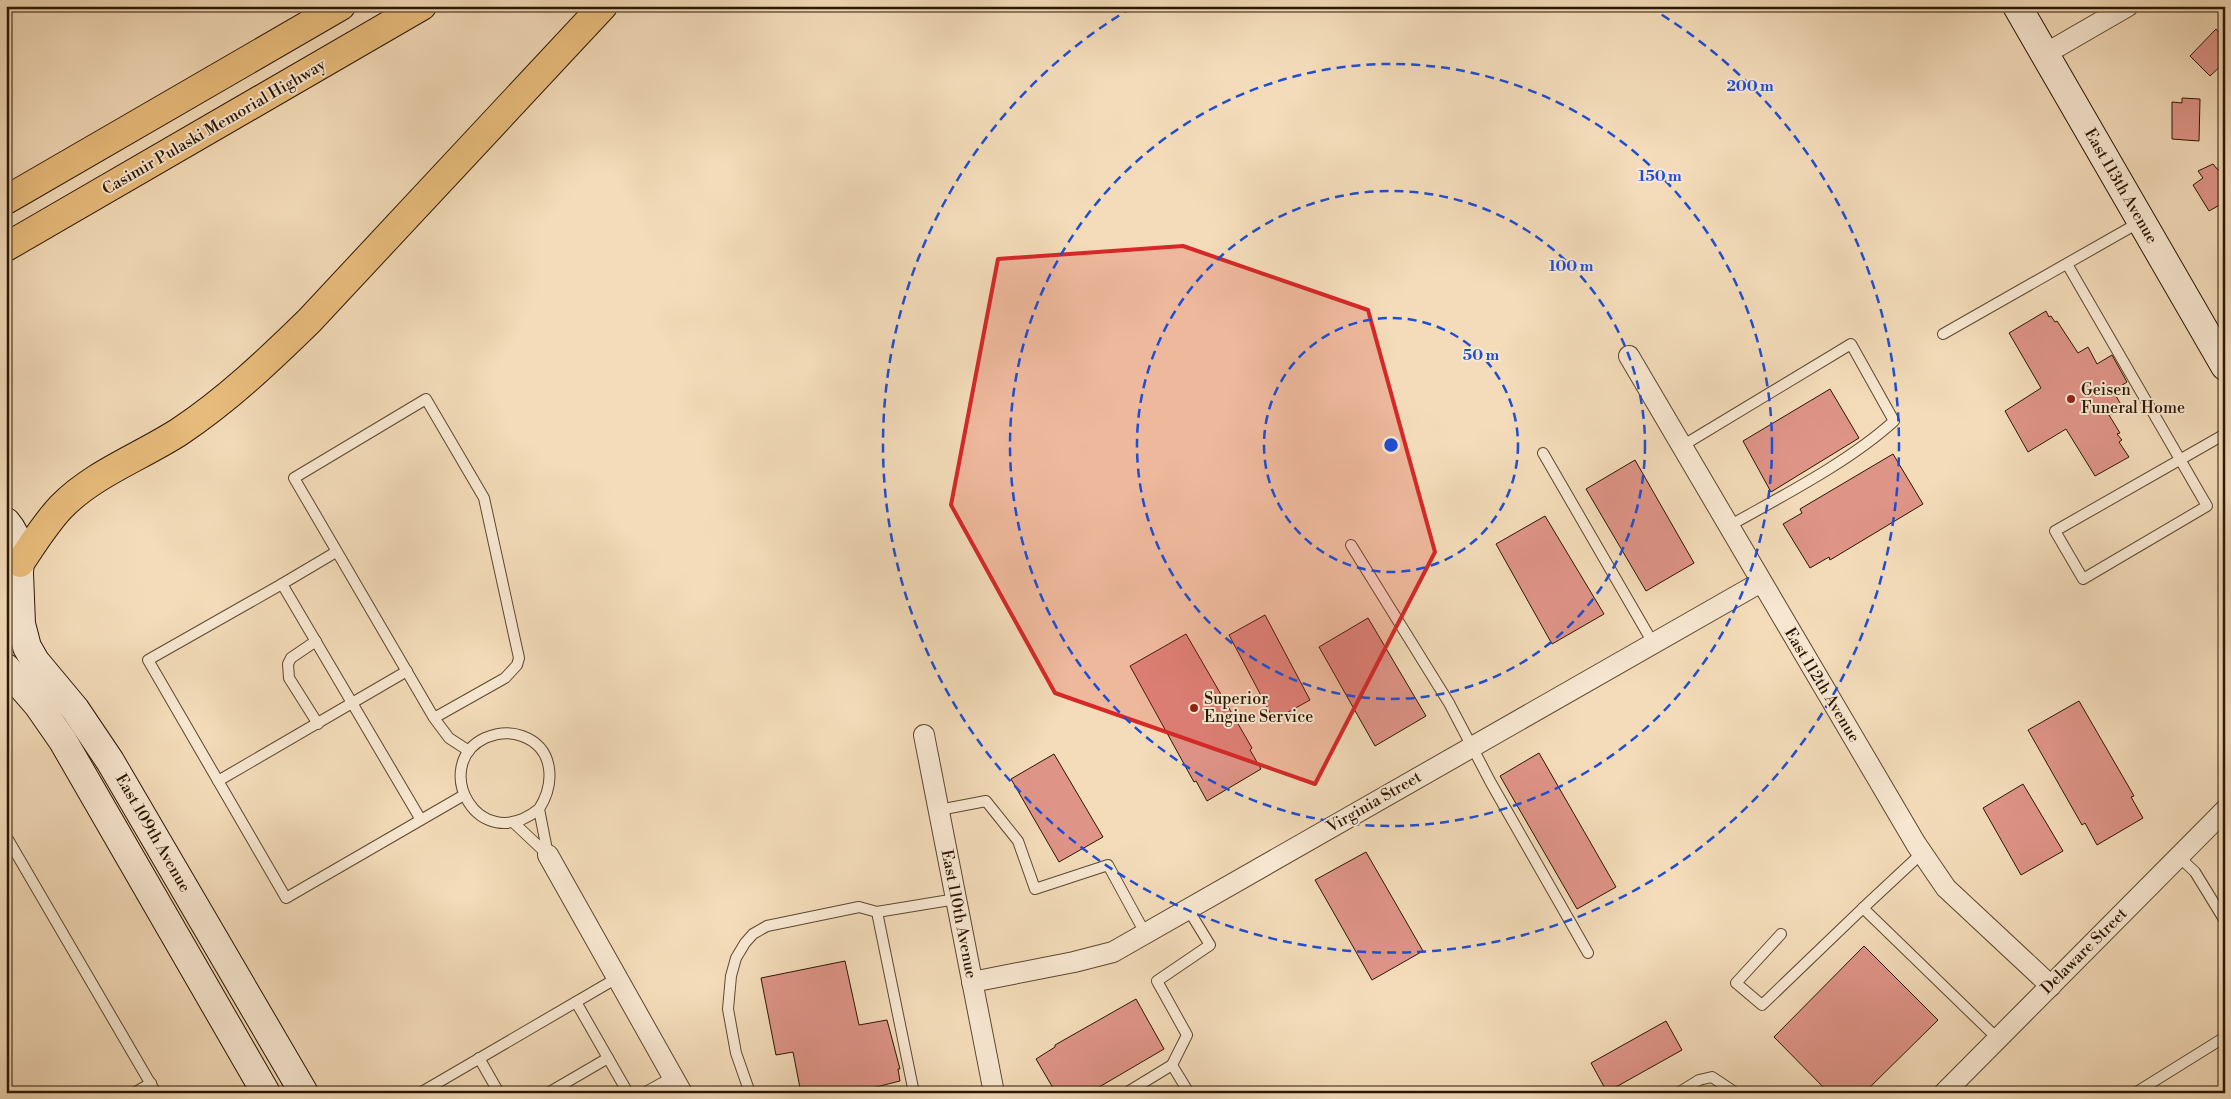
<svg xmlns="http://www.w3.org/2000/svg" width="2231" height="1099" font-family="'Libre Bodoni',serif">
<rect width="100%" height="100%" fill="#f4dcba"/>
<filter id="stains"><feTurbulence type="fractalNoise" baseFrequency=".004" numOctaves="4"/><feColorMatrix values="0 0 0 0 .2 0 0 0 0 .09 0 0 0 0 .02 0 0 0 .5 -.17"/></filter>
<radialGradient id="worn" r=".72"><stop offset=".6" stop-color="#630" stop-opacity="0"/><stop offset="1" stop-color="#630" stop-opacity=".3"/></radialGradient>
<g fill="#df9488" stroke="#2a1600">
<polygon points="2216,29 2225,39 2225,62 2210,76 2190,56"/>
<polygon points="2182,98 2200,99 2199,141 2172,139 2172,102 2182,103"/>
<polygon points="2213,164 2218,170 2225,167 2225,202 2209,211 2193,185 2203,178 2198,171"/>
<polygon points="2046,311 2049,317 2051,316 2055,322 2057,321 2078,353 2088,347 2097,364 2112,355 2127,382 2113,391 2123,408 2109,415 2120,433 2117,434 2122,440 2119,442 2129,457 2095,476 2066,429 2028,452 2005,411 2041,388 2009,333"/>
<polygon points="1830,389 1859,438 1771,492 1743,441"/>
<polygon points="1893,454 1923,504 1830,560 1829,557 1810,568 1783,524 1802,513 1800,509"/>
<polygon points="1635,460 1694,563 1646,591 1586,489"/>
<polygon points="1545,516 1604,614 1552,644 1496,544"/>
<polygon points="1265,615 1310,700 1274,720 1229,635"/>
<polygon points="1368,618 1426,716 1375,746 1319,647"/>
<polygon points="1186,634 1252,748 1250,750 1261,769 1207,801 1196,781 1194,782 1130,666"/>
<polygon points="2079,701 2134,796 2131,797 2143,818 2097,845 2085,823 2082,825 2028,730"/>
<polygon points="1539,753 1616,887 1577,909 1500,776"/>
<polygon points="1054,754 1103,837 1059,862 1011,779"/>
<polygon points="2023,784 2063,851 2021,875 1983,808"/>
<polygon points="1366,852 1423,951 1372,980 1315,880"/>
<polygon points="1864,946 1938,1020 1864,1093 1829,1093 1774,1037"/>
<polygon points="845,961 859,1025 887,1020 900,1069 898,1069 900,1081 872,1088 873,1093 801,1093 793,1052 776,1055 761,978"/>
<polygon points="1136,999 1164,1049 1089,1093 1056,1093 1036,1059 1055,1047 1055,1045"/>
<polygon points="1666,1021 1682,1050 1607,1092 1591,1063"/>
</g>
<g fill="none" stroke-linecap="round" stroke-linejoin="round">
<g stroke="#5c482e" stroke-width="12">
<g id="lane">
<polyline points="2067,264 2207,506 2083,579 2055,531 2225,434"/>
<polyline points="1943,334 2140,222"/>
<path d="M1682 446 1851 344 1894 421C1849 462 1782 496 1729 526"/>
<polyline points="1543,453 1653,643"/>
<polyline points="1351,545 1449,703 1491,783 1588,953"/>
<polyline points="282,584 336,552"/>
<polyline points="316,641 291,658 288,664 289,678 318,724"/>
<polyline points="434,718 505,678 517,665 519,658 484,498 426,399 294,478 434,718 449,738 469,751"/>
<polyline points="218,781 407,671"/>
<polyline points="939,810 986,801 1018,841 1035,889 1108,865 1145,933"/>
<polyline points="421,820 282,584 148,660 286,898 464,795"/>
<path d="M514 823 548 855 539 809C555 784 555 748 522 736 509 731 497 733 485 738 430 764 477 858 539 809"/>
<polyline points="6,836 156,1093"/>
<polyline points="2178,856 2195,872 2225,921"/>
<polyline points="1863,908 1922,853"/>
<polyline points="1781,934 1736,983 1762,1005 1863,908 1998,1039"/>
<polyline points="576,1002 628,1093"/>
<polyline points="479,1058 499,1093"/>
<polyline points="1172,1065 1187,1035 1157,981 1210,945 1188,909"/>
<polyline points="134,1093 151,1083"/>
<polyline points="420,1093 617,978"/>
<polyline points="548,1093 608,1058"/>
<polyline points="644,1093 673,1077"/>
<polyline points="750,1093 736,1053 728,1009 731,976 736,958 745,943 753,934 767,926 859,907 877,912"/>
<polyline points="914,1093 877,912 956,899"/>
<polyline points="1126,1093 1172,1065 1189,1093"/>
<polyline points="1678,1093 1699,1080 1712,1077 1736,1093"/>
<polyline points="2135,1093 2225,1037"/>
</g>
</g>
<g stroke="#5c482e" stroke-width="22">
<g id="street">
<polyline points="2045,54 2128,6"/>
<polyline points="1629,356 1916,844 1946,888 2051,986"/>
<polyline points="924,735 994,1093"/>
<polyline points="548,855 682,1093"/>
<polyline points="972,982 1074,962 1113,952 1761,582"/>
<polyline points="1944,1093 2225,810"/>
</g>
</g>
<g stroke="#2a1600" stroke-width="30">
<g id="secondary">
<polyline points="2017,6 2225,366"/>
<path d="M6 522C20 538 23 560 17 580"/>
<polyline points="19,573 21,624 27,647 35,661 75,709 110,761 304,1093"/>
<polyline points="6,668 38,705 63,741 266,1093"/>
</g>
</g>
<g stroke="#2a1600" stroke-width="30">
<g id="highway">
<polyline points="6,200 341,6"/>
<polyline points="6,247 422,6"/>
<path d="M20 563C33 544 45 524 61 507 93 474 140 457 179 432 227 400 268 361 309 321L603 6"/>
</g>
</g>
<use href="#lane" stroke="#f8e8d2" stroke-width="10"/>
<use href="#street" stroke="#f8e8d2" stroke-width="20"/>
<use href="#secondary" stroke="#f8e8d2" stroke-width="28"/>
<use href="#highway" stroke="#eabe7d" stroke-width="28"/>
</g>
<path fill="#d62828" fill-opacity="0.2" stroke="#d62828" stroke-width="4" stroke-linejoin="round" d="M1183 246 1368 310 1435 552 1315 784 1055 693 951 505 998 259Z"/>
<g fill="none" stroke="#1d4ed8" stroke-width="2.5" stroke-dasharray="9 6">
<circle cx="1391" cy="445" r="127"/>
<circle cx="1391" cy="445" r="254"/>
<circle cx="1391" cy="445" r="381"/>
<path d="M1649 7A508 508 0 1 1 1133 7"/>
</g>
<g fill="#8f2418" stroke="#f8e8d2" stroke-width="2">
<circle cx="2071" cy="399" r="5"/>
<circle cx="1194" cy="708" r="5"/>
</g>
<g text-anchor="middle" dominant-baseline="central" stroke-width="4" stroke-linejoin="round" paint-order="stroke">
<g font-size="16" fill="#2a1600" stroke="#f8e8d2">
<text transform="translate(214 127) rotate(-30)">Casimir Pulaski Memorial Highway</text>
<text transform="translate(2121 186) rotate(60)">East 113th Avenue</text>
<text transform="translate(1822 685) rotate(59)">East 112th Avenue</text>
<text transform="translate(1374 802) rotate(-30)">Virginia Street</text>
<text transform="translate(153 833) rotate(60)">East 109th Avenue</text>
<text transform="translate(959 914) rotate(79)">East 110th Avenue</text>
<text transform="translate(2084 951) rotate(-45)">Delaware Street</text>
</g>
<g font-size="16" fill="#2a1600" stroke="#f8e8d2" text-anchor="start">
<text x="2081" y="390">Geisen<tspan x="2081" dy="18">Funeral Home</tspan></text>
<text x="1204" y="699">Superior<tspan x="1204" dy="18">Engine Service</tspan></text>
</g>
</g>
<circle cx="1391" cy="445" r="8" fill="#1d4ed8" stroke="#f8e8d2" stroke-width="2.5"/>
<g font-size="15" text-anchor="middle" font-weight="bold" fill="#1d4ed8" stroke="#f8e8d2" stroke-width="4" stroke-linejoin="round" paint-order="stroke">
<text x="1750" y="91">200 m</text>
<text x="1660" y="181">150 m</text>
<text x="1571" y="271">100 m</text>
<text x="1481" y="360">50 m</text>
</g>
<rect width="2231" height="1099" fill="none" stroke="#f4dcba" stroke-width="25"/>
<rect x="8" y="8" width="2216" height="1084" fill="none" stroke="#2a1600" stroke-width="2.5"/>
<rect x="12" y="12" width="2206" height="1074" fill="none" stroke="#2a1600"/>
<rect width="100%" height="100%" filter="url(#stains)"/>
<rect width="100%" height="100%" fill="url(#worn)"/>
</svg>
